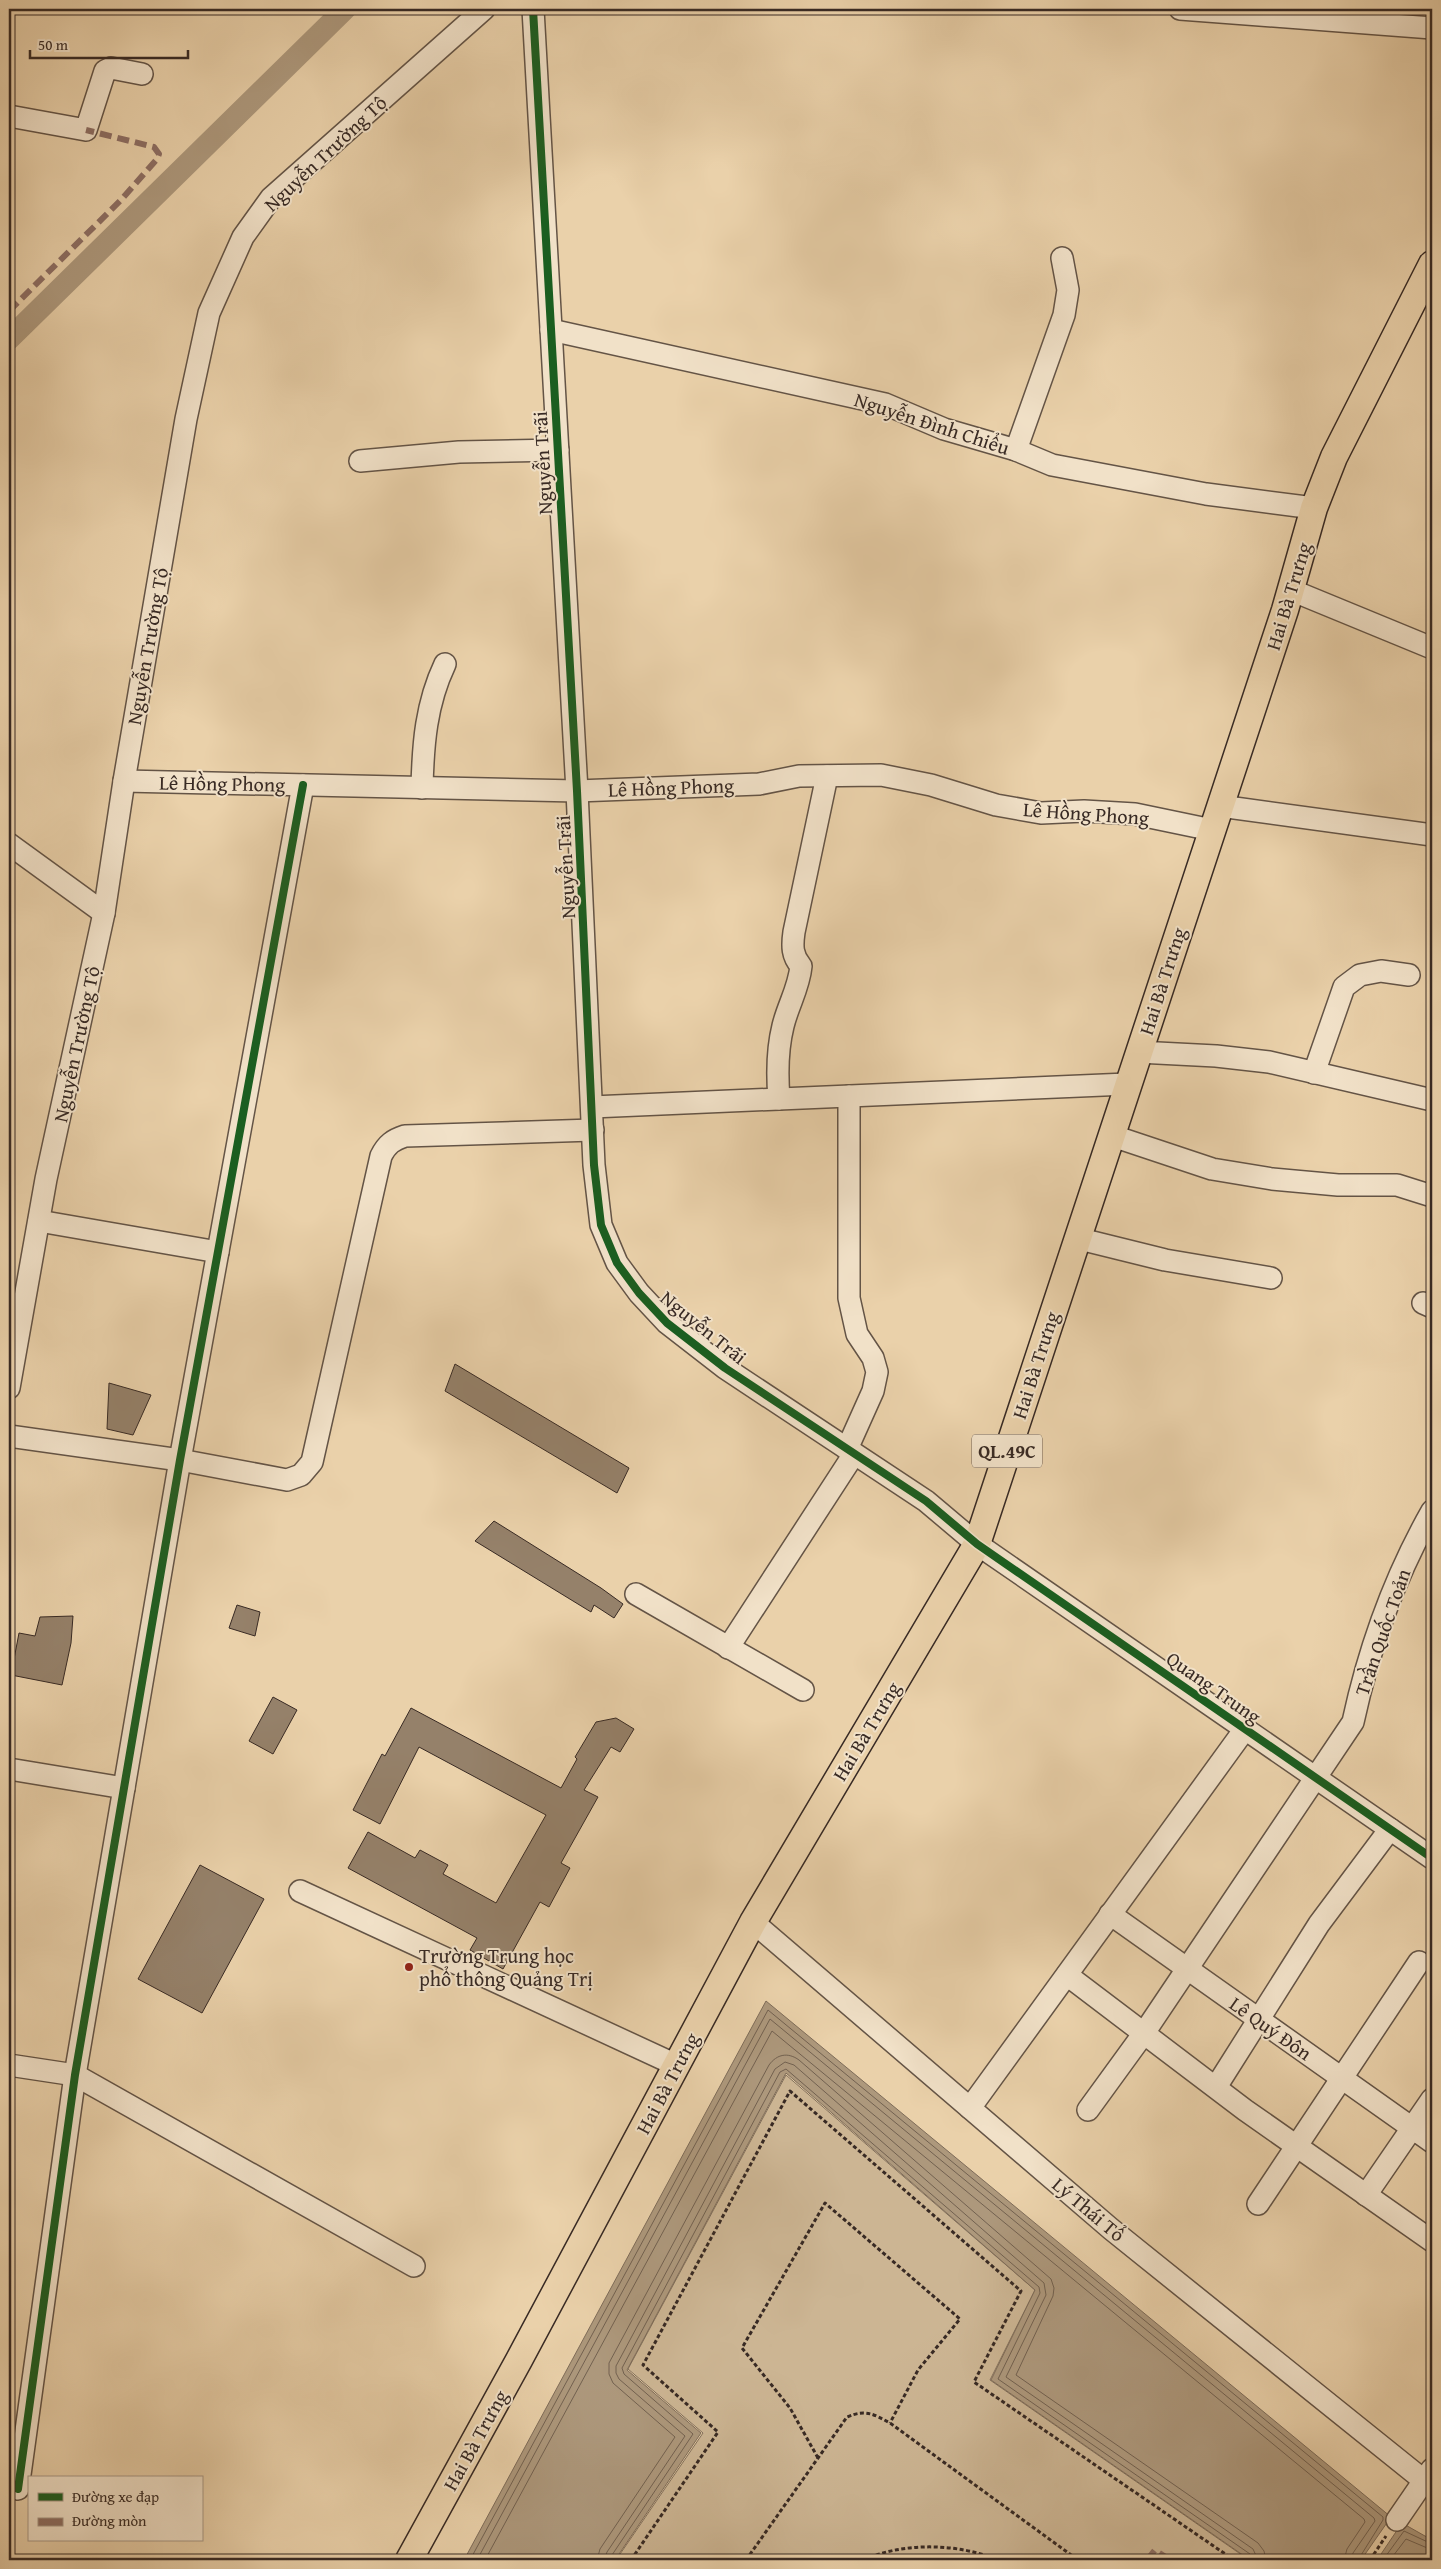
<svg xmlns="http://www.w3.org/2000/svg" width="1441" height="2569" font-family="'Gentium Book Plus',serif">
<rect width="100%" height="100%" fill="#ead1aa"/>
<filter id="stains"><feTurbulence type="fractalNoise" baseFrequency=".004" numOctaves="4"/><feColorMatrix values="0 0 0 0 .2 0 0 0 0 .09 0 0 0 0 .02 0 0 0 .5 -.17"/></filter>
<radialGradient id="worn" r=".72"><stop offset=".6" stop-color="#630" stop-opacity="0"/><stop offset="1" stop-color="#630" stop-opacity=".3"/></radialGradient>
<polygon fill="#ccb593" stroke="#82705c" points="786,2075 1035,2290 990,2380 1249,2560 616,2560 703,2433 628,2369"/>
<g fill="#ad987c" stroke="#7e6c59">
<polygon points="766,2001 1391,2517 1361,2560 1250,2560 991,2380 1035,2290 786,2073 627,2370 701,2433 615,2560 464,2560"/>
<polygon points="1402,2523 1432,2540 1432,2560 1377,2560"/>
</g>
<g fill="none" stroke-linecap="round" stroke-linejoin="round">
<g stroke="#726150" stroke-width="1">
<polyline points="470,2560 768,2010 1383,2517 1383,2520 1358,2560"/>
<polyline points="477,2560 770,2019 1374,2518 1375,2521 1353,2553 1351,2560"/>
<polyline points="485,2560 772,2031 1364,2519 1365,2522 1347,2549 1344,2560"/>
<path d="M597 2560 600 2549 675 2437 613 2383 609 2374V2363L769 2065C777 2054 788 2052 799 2060L1051 2279 1054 2288 1053 2296 1016 2375 1258 2543 1264 2551 1266 2560"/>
<polyline points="604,2560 607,2552 685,2436 619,2379 616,2373 616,2366 775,2069 785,2062 794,2065 1044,2283 1046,2295 1006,2377 1253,2549 1258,2560"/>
<polyline points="611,2560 612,2555 693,2434 624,2374 622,2368 780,2072 786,2069 1039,2287 1040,2293 998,2379 1250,2554 1252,2560"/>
<polyline points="1383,2560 1404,2531 1432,2544"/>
<polyline points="1390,2560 1406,2539 1432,2550"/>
</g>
<polyline stroke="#ad987c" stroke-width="22" points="9,339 345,9"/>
</g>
<g fill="#95816a" stroke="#382a24">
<polygon points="455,1364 629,1468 617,1493 445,1391"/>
<polygon points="109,1383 151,1395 133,1435 107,1429"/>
<polygon points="494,1521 601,1588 623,1604 614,1618 594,1605 591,1612 475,1541"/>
<polygon points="237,1605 260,1612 255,1636 229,1628"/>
<polygon points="73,1616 71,1643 62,1685 11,1675 19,1633 35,1636 40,1617"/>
<polygon points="273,1697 297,1710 273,1754 249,1741"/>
<polygon points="411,1708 561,1788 577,1759 575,1757 596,1722 616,1718 634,1729 620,1752 611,1747 584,1790 598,1797 561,1863 570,1868 549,1907 540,1902 503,1969 470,1950 477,1938 348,1868 368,1832 415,1858 420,1850 448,1865 443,1874 496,1903 546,1815 419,1747 380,1824 353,1810 382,1754 385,1756"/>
<polygon points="200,1865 264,1899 202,2013 138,1979"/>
</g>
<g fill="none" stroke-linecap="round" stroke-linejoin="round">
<g stroke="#645446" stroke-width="24">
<g id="minor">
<polyline points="533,9 577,791 594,1165 601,1225 617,1263 639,1293 667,1323 725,1368 926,1501 977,1544 1432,1858"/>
<polyline points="1180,9 1432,28"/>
<polyline points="9,116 86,130 105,71 111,68 142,74"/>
<polyline points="551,330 885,404 944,429 1016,450 1052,465 1206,494 1314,508"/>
<polyline points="1016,450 1064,315 1068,290 1062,258"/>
<polyline points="360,461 459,452 558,450"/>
<polyline points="1291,590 1432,648"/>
<polyline points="124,781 577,791 759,784 799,776 881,775 931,785 996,805 1041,813 1084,811 1135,814 1212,830"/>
<path d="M422 788C423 744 426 704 445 664"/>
<polyline points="1220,806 1432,835"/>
<polyline points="9,844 104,913"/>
<polyline points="1138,1052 1216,1056 1269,1062 1432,1100"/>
<polyline points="1314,1073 1344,987 1360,975 1381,971 1409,975"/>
<path d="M779 1099C777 1074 777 1050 783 1026 788 1005 799 988 801 966 792 956 792 946 794 932L827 776"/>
<polyline points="592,1107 1127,1084"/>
<polyline points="1110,1135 1212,1169 1272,1179 1338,1185 1397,1185 1432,1196"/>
<polyline points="39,1221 218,1252"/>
<polyline points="1076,1238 1165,1260 1271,1278"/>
<polyline points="1423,1303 1432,1307"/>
<polyline points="9,1388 46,1179 104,913 124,781 186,419 209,313 243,237 271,198 484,9"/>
<path d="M9 1436 180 1460 287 1480 301 1475 312 1462 381 1156C387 1144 393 1140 405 1136L593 1130"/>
<polyline points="847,1449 873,1391 877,1372 873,1358 857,1334 849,1298 849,1096"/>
<polyline points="636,1594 803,1690"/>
<polyline points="728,1648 854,1454"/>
<polyline points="9,1769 124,1788"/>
<polyline points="300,1891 676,2065"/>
<polyline points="1110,1914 1432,2142"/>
<polyline points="753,1922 1111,2229 1432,2487"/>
<polyline points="1067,1975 1245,2110 1432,2241"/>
<polyline points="9,2065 75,2075 414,2266"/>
<polyline points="1216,2087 1319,1924 1390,1829"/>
<polyline points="970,2108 1245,1729"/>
<path d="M1088 2110 1144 2033 1353 1722C1369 1648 1395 1576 1432 1511"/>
<polyline points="1366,2195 1432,2099"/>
<polyline points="1258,2204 1419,1962"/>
<polyline points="18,2489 75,2075 180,1460 303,785"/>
<polyline points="1397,2520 1432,2469"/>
</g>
</g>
<g stroke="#382a24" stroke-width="29">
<polyline id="major" points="409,2560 519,2360 753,1922 977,1544 1285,610 1314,508 1334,457 1432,264"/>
</g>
<g stroke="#382a24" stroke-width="3" stroke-dasharray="4 2.5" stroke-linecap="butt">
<polyline points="818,2458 790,2408 742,2348 825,2203 960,2319 918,2370 890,2423"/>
<polyline points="631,2560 718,2432 643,2365 790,2091 1021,2291 974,2382 1234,2560"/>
<path d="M746 2560 847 2417C866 2409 873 2414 890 2423L1078 2560"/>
<path d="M864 2560C902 2542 959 2543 997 2560"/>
<polyline points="1370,2560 1386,2536"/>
</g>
<use href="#minor" stroke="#f1e1c8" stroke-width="21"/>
<use href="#major" stroke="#ead1aa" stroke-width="26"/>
<g stroke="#8d6e63" stroke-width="6" stroke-dasharray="12 6" stroke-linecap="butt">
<polyline points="9,311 121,200 157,159 159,154 154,147 86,130"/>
<polyline points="1147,2560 1155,2550 1170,2560"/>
</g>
<g stroke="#f1e1c8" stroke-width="11">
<g id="cycleway">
<polyline points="533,9 577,791 594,1165 601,1225 617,1263 639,1293 667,1323 725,1368 926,1501 977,1544 1432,1858"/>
<polyline points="18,2489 75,2075 180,1460 303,785"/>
</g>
</g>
<use href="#cycleway" stroke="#1b5e20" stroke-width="8"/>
</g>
<circle fill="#8f2418" stroke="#f1e1c8" stroke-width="2" cx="409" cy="1967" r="5"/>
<g text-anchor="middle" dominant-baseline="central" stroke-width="4" stroke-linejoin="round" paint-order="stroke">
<rect fill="#f1e1c8" stroke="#706155" stroke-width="1" x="972" y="1434.5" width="70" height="33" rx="4"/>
<g font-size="19" font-weight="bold" fill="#382a24">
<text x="1007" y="1451">QL.49C</text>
</g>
<g font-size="20" fill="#382a24" stroke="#f1e1c8">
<text transform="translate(325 153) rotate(-43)">Nguyễn Trường Tộ</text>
<text transform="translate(932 423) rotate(18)">Nguyễn Đình Chiểu</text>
<text transform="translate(542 463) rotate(-93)">Nguyễn Trãi</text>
<text transform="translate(1288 596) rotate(-73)">Hai Bà Trưng</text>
<text transform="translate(147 646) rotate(-80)">Nguyễn Trường Tộ</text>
<text transform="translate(222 783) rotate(1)">Lê Hồng Phong</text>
<text transform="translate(671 787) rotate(-2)">Lê Hồng Phong</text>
<text transform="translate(1086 813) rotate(4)">Lê Hồng Phong</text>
<text transform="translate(565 867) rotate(-93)">Nguyễn Trãi</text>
<text transform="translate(1162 981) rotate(-72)">Hai Bà Trưng</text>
<text transform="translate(76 1044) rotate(-78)">Nguyễn Trường Tộ</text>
<text transform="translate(704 1327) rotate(39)">Nguyễn Trãi</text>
<text transform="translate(1035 1365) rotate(-72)">Hai Bà Trưng</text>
<text transform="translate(1382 1632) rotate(-71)">Trần Quốc Toản</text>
<text transform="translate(1214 1687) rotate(35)">Quang Trung</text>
<text transform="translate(866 1731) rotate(-59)">Hai Bà Trưng</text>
<text transform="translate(1271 2028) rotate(35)">Lê Quý Đôn</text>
<text transform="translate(667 2083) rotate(-62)">Hai Bà Trưng</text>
<text transform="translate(1089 2209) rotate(40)">Lý Thái Tổ</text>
<text transform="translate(475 2440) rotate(-61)">Hai Bà Trưng</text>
</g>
<g font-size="20" fill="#382a24" stroke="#f1e1c8" text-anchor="start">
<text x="419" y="1955">Trường Trung học<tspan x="419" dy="23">phổ thông Quảng Trị</tspan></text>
</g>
</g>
<rect width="1441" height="2569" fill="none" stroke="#ead1aa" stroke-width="30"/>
<rect x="10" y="10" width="1421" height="2549" fill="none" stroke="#382a24" stroke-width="2.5"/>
<rect x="15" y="15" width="1411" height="2539" fill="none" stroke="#382a24"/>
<rect x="28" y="2476" width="175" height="65" fill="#f1e1c8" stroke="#a79886"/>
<rect x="38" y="2493" width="25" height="8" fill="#1b5e20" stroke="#a79886"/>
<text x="72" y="2502" font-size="15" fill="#382a24">Đường xe đạp</text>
<rect x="38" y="2518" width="25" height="8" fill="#8d6e63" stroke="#a79886"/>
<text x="72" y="2526" font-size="15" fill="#382a24">Đường mòn</text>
<path d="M30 50v8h158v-8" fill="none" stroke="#382a24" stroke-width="2.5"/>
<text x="38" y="50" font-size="15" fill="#382a24" stroke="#f1e1c8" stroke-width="4" paint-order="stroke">50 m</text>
<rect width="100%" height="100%" filter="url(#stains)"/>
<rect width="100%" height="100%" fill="url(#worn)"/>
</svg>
